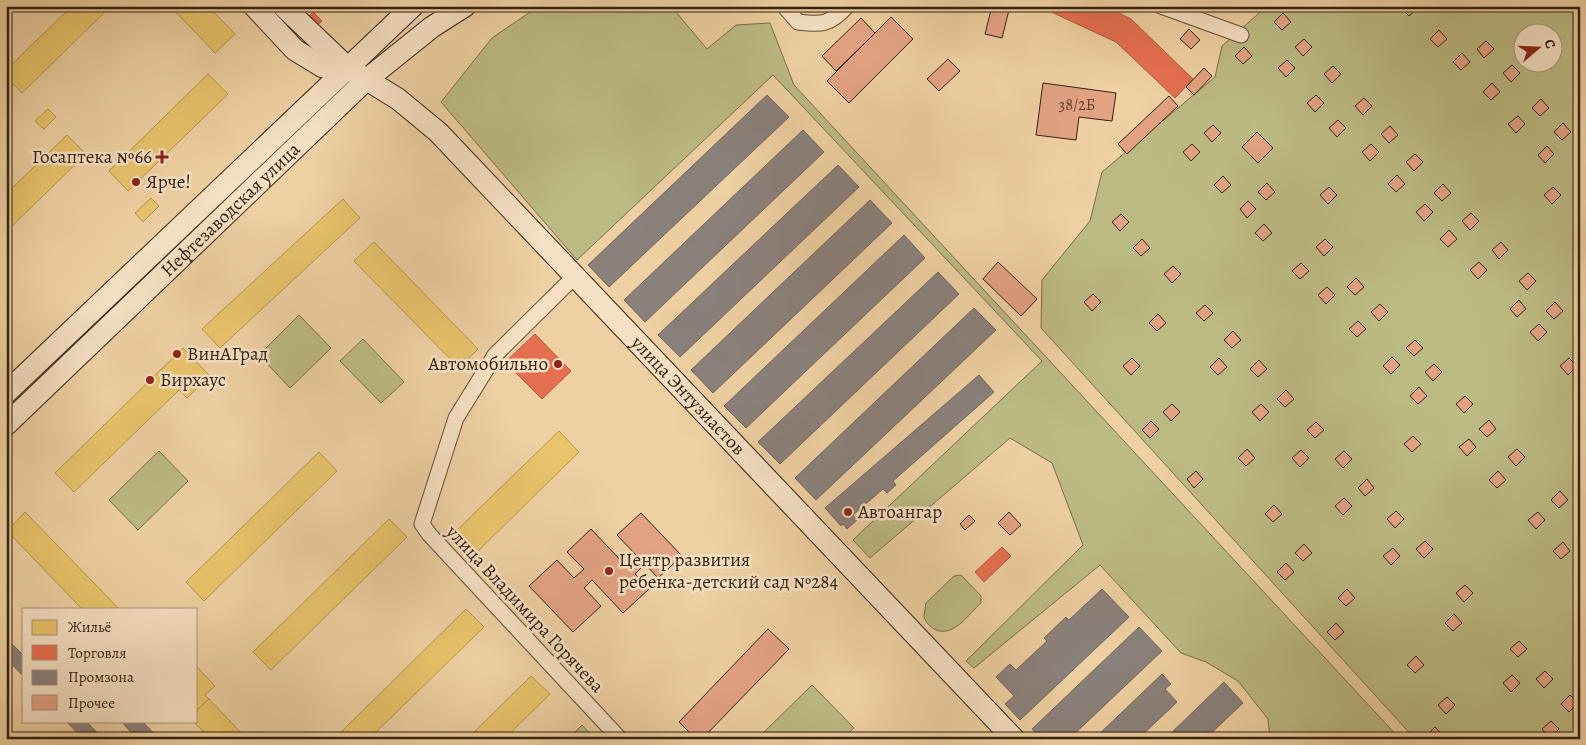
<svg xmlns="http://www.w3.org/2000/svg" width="1586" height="745" font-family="Alegreya,serif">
<rect width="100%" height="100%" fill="#efd0a2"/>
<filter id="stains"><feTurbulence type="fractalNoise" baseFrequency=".004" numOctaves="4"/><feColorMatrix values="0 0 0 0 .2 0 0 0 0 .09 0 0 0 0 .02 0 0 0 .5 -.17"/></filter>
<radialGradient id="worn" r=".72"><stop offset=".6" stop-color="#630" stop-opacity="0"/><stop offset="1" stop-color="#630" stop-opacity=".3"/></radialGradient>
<g fill="#bcba83" stroke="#786e4a" fill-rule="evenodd">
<polygon points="539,6 671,6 707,49 736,25 770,23 794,85 1400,739 1270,739 1268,719 1238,681 1206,662 1181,653 1100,565 974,668 966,661 1083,545 1052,463 1010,438 870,558 853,540 1042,361 773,75 577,260 441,102 492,38"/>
<path d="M1267 6H1580V739H1415L1041 328 1042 280 1090 221 1102 172 1215 77 1222 46ZM1524 32H1554V62H1524Z"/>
<polygon points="299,315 331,348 290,388 259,355"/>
<polygon points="363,339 404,382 381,403 340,361"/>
<polygon points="159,451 188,481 138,530 109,500"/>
<path d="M961 575 981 596V603C969 614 954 637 936 630 930 627 925 622 924 616L926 603 954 576Z"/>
<polygon points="812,685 854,728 842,739 757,739"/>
<polygon points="582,725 595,739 568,739"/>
</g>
<g fill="#e9c46a" stroke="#b3934f">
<polygon points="72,6 111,6 22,93 6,77 6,70"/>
<polygon points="170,6 208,6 235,34 215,53"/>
<polygon points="208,74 228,94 128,191 109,171"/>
<polygon points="48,109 56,117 44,129 35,121"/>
<polygon points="67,135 86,154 6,232 6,194"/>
<polygon points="151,198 159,206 143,222 135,213"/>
<polygon points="343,199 360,218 220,348 202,329"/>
<polygon points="374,242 478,349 459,368 354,261"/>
<polygon points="183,348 210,376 187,398 179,390 74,492 55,473"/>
<polygon points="559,431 579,452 474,555 453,534"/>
<polygon points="319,452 337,471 204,601 186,582"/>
<polygon points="25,512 92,581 119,609 82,609 7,531"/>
<polygon points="389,519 407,537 271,670 253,652"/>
<polygon points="466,609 484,627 369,739 334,739"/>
<polygon points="196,666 215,686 205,695 209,699 196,711"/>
<polygon points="531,676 550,694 504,739 467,739"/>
<polygon points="209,699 247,739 210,739 193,721 196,721 196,711"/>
</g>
<g fill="#e76f51" stroke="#b1583e">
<polygon points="1048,6 1105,6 1131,19 1193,79 1175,98 1116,42 1047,10"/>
<polygon points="313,12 322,21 316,26 308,17"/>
<polygon points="535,334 571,371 542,399 505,362"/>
<polygon points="1002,547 1011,556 984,582 975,572"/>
</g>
<g fill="#8a817c" stroke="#70645c">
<polygon points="767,95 789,117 609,287 588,265"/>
<polygon points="803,130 824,152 645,322 624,300"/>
<polygon points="838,165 859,187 680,357 658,335"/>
<polygon points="870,200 892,223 713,393 691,370"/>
<polygon points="904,235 925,258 746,428 724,406"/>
<polygon points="938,272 959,294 780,464 758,442"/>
<polygon points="974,308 996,330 816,500 795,478"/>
<polygon points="979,375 994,392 893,481 896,485 887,493 883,489 853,515 857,520 847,529 843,524 841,526 825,508"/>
<polygon points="1102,589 1129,617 1020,720 1005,704 1014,696 996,677 1010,664 1016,670 1047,641 1044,638 1066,617 1069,620"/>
<polygon points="1139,627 1162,651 1069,739 1041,739 1032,729"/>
<polygon points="6,638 24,656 24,677 6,658"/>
<polygon points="1162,674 1171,684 1165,689 1177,702 1138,739 1094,739"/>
<polygon points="1224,682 1243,703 1205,739 1165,739"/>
<polygon points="66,721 86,721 103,739 83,739"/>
<polygon points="121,721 142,721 159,739 137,739"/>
</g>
<g fill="#e3a383" stroke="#342111">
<polygon points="992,6 1010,6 1002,38 985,34"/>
<polygon points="1403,6 1417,6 1418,8 1409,16 1401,8"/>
<polygon points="1283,13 1291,22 1282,30 1274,22"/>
<polygon points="891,17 913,39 849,103 827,81"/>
<polygon points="861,18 875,33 836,71 822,56"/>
<polygon points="1189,29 1200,40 1191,49 1180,39"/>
<polygon points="1439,30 1447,39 1438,47 1430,39"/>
<polygon points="1304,39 1312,47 1303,56 1295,47"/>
<polygon points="1486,41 1494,49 1484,58 1477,49"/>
<polygon points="1244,47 1252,56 1243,64 1235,56"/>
<polygon points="1462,53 1470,62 1461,70 1453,62"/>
<polygon points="948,59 960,71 939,91 927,79"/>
<polygon points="1287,60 1295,68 1286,77 1278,68"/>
<polygon points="1512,65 1520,73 1511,82 1503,73"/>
<polygon points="1333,66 1341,74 1332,83 1324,74"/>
<polygon points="1204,68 1212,76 1194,95 1186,87"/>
<polygon points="1043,83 1116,93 1112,121 1079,117 1076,140 1036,135"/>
<polygon points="1492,83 1500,92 1491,100 1483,92"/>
<polygon points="1316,95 1324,103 1315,112 1307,103"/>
<polygon points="1169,96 1178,106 1127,154 1118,144"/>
<polygon points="1364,98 1372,106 1363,115 1355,106"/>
<polygon points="1541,99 1549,108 1540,116 1532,108"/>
<polygon points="1518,116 1525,124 1516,133 1508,124"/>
<polygon points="1338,120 1346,128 1337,137 1329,128"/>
<polygon points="1563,123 1571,132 1562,140 1554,132"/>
<polygon points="1213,125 1221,133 1212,142 1204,133"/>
<polygon points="1390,126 1398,135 1389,143 1381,134"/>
<polygon points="1257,132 1273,148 1258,163 1242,147"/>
<polygon points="1192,144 1200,152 1191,161 1183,152"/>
<polygon points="1371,144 1379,152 1370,161 1362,152"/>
<polygon points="1547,146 1554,154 1545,163 1538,155"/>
<polygon points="1415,154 1423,162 1414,171 1406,162"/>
<polygon points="1397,175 1405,184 1396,192 1388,184"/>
<polygon points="1223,176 1231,185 1222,193 1214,185"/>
<polygon points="1267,183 1275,192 1266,200 1258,192"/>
<polygon points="1443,184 1451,193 1442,201 1434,193"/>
<polygon points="1329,187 1337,195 1328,204 1320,195"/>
<polygon points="1553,187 1561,195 1552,204 1544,195"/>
<polygon points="1248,201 1256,209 1247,218 1240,209"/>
<polygon points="1425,204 1433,212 1424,221 1416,212"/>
<polygon points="1471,213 1479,221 1470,230 1462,221"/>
<polygon points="1121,214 1129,222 1120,231 1112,222"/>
<polygon points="1264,224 1272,233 1263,241 1255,233"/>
<polygon points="1449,230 1457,239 1448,247 1440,239"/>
<polygon points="1142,239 1150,248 1141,256 1133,248"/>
<polygon points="1325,239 1333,247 1324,256 1316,247"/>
<polygon points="1501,242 1508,250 1499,259 1492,250"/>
<polygon points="998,262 1037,299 1021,316 983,279"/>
<polygon points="1479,262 1487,270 1478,279 1470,270"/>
<polygon points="1301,263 1309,271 1300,279 1292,271"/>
<polygon points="1173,266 1181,274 1172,283 1164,274"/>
<polygon points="1528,273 1536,281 1527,290 1519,281"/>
<polygon points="1356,278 1364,287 1355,295 1347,287"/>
<polygon points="1327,287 1335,295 1326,304 1318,295"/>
<polygon points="1093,294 1101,302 1092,311 1084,302"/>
<polygon points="1519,300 1526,309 1517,317 1510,309"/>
<polygon points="1555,302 1563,311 1554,319 1546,311"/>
<polygon points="1380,304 1388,312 1379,321 1371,312"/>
<polygon points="1205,305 1213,313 1204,321 1196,313"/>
<polygon points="1158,314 1166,323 1157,331 1149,323"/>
<polygon points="1358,321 1366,329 1357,337 1349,329"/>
<polygon points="1539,324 1547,332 1538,341 1530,332"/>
<polygon points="1233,331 1241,340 1232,348 1224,340"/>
<polygon points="1415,340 1423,348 1414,356 1406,348"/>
<polygon points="1392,357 1400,365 1391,374 1383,366"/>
<polygon points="1132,358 1140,366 1131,375 1123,366"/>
<polygon points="1219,358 1227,367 1218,375 1210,367"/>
<polygon points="1569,358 1577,366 1568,375 1560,366"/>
<polygon points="1259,360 1267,369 1258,377 1250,369"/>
<polygon points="1434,364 1442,372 1433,381 1425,372"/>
<polygon points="1419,387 1427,396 1418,404 1410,396"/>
<polygon points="1286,390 1294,399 1285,407 1277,399"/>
<polygon points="1465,396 1473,404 1464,413 1456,404"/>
<polygon points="1172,404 1180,412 1171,421 1163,412"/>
<polygon points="1261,404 1269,412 1260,421 1252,412"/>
<polygon points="1489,420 1496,429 1487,437 1479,429"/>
<polygon points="1151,421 1159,429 1150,438 1142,430"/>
<polygon points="1316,422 1324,430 1315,438 1307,430"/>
<polygon points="1413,436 1421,444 1412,452 1404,444"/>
<polygon points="1469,439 1476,447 1467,456 1459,447"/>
<polygon points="1247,449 1255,458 1246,466 1238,458"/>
<polygon points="1517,449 1525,457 1516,466 1508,457"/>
<polygon points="1301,450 1309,458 1300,467 1292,458"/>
<polygon points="1344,451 1352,459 1343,468 1335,459"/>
<polygon points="1196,471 1203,479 1194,488 1187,479"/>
<polygon points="1498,471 1506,480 1497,488 1489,480"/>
<polygon points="1367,479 1374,488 1365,496 1358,488"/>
<polygon points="1560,491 1568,500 1559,508 1551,500"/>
<polygon points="1344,498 1352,506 1343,515 1335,506"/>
<polygon points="1274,505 1282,514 1273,522 1265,514"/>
<polygon points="1396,511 1404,519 1395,528 1387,519"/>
<polygon points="1009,512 1021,525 1010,535 998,523"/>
<polygon points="1538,512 1545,520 1536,529 1528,520"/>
<polygon points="641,513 682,556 658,578 645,564 635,574 649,589 623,613 592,580 584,588 601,606 573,632 529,586 557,560 574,578 584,569 567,552 591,529 627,567 638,557 617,535"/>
<polygon points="969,515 975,521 965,530 960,524"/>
<polygon points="1425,541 1433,549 1424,558 1416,549"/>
<polygon points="1563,542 1570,551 1561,559 1553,551"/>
<polygon points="1304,544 1312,553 1303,561 1295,553"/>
<polygon points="1393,548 1400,556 1391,565 1383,556"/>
<polygon points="1286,563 1294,572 1285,580 1277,572"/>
<polygon points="1465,585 1473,593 1464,602 1456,593"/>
<polygon points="1347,589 1355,598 1346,606 1338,598"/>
<polygon points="1454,614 1462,623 1453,631 1445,623"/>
<polygon points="1336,623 1344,632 1335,640 1327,632"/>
<polygon points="768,629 789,649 702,739 696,739 679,722"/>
<polygon points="1519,641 1527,649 1518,657 1510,649"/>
<polygon points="1416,656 1424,665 1415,673 1407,665"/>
<polygon points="1545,671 1553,679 1544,688 1536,679"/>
<polygon points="1512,675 1520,683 1511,692 1503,683"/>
<polygon points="1570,695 1578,703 1569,712 1561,704"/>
<polygon points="1447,697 1455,705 1446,714 1438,705"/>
<polygon points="1551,721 1559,729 1550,738 1542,729"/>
<polygon points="1435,727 1443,736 1440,739 1428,739 1426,736"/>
</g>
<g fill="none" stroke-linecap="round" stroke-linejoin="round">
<g stroke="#634d35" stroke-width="17">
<g id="street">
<path d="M784 6 798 22C821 25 830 25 847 6"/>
<polyline points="1161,6 1241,35"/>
<polyline points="575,276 495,355 456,418 422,524 429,534 620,739"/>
</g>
</g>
<g stroke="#342111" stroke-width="23">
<g id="secondary">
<polyline points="254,6 295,50 323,67 348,68"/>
<path id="s1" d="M283 6 348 68 398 99 438 132 1014 739"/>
<polyline points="6,393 413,6"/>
<path id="s2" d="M6 425 366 80 432 27 465 6"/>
</g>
</g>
<use href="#street" stroke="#f5e0c3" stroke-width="15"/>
<use href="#secondary" stroke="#f5e0c3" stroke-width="21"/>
</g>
<g fill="#8f2418" stroke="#f5e0c3" stroke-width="2">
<path d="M159.5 149.5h5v5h5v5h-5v5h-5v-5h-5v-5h5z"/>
<circle cx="136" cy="182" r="5"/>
<circle cx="177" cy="354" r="5"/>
<circle cx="558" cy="364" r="5"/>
<circle cx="150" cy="380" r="5"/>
<circle cx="848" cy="512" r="5"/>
<circle cx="609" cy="571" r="5"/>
</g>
<g text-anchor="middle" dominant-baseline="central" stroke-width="5" stroke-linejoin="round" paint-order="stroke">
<g font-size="16" fill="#60422e">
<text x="1077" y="105">38/2Б</text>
</g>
<g font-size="19" fill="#342111" stroke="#f5e0c3" text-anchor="start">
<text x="152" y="157" text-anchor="end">Госаптека №66</text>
<text x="146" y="182">Ярче!</text>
<text x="187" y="354">ВинАГрад</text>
<text x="548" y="364" text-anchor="end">Автомобильно</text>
<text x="160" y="380">Бирхаус</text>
<text x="858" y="512">Автоангар</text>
<text x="619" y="560">Центр развития<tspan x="619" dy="22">ребенка-детский сад №284</tspan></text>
</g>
<g font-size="19" fill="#342111" stroke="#f5e0c3">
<text stroke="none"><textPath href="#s2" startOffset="311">Нефтезаводская улица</textPath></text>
<text stroke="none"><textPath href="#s1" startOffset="564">улица Энтузиастов</textPath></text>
<text transform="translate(525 609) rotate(47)">улица Владимира Горячева</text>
</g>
</g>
<rect width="1586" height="745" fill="none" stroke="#efd0a2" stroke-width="25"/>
<rect x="8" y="8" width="1571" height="730" fill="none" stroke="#342111" stroke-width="2.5"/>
<rect x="12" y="12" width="1561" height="720" fill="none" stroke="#342111"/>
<rect x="22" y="608" width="175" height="115" fill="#f5e0c3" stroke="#a8947c"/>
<rect x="32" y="620" width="25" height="15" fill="#e9c46a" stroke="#a8947c"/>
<text x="68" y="632" font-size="15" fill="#342111">Жильё</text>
<rect x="32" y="645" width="25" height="15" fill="#e76f51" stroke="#a8947c"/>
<text x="68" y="658" font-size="15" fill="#342111">Торговля</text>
<rect x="32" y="670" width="25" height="15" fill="#8a817c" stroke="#a8947c"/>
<text x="68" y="682" font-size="15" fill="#342111">Промзона</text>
<rect x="32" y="695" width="25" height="15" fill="#e3a383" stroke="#a8947c"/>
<text x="68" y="708" font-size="15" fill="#342111">Прочее</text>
<g transform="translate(1538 48) rotate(71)"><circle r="24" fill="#f5e0c3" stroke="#a8947c"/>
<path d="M0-4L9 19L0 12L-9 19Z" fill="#8f2418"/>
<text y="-8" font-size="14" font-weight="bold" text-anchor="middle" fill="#342111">С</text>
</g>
<rect width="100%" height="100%" filter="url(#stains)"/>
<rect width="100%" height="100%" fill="url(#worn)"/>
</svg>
